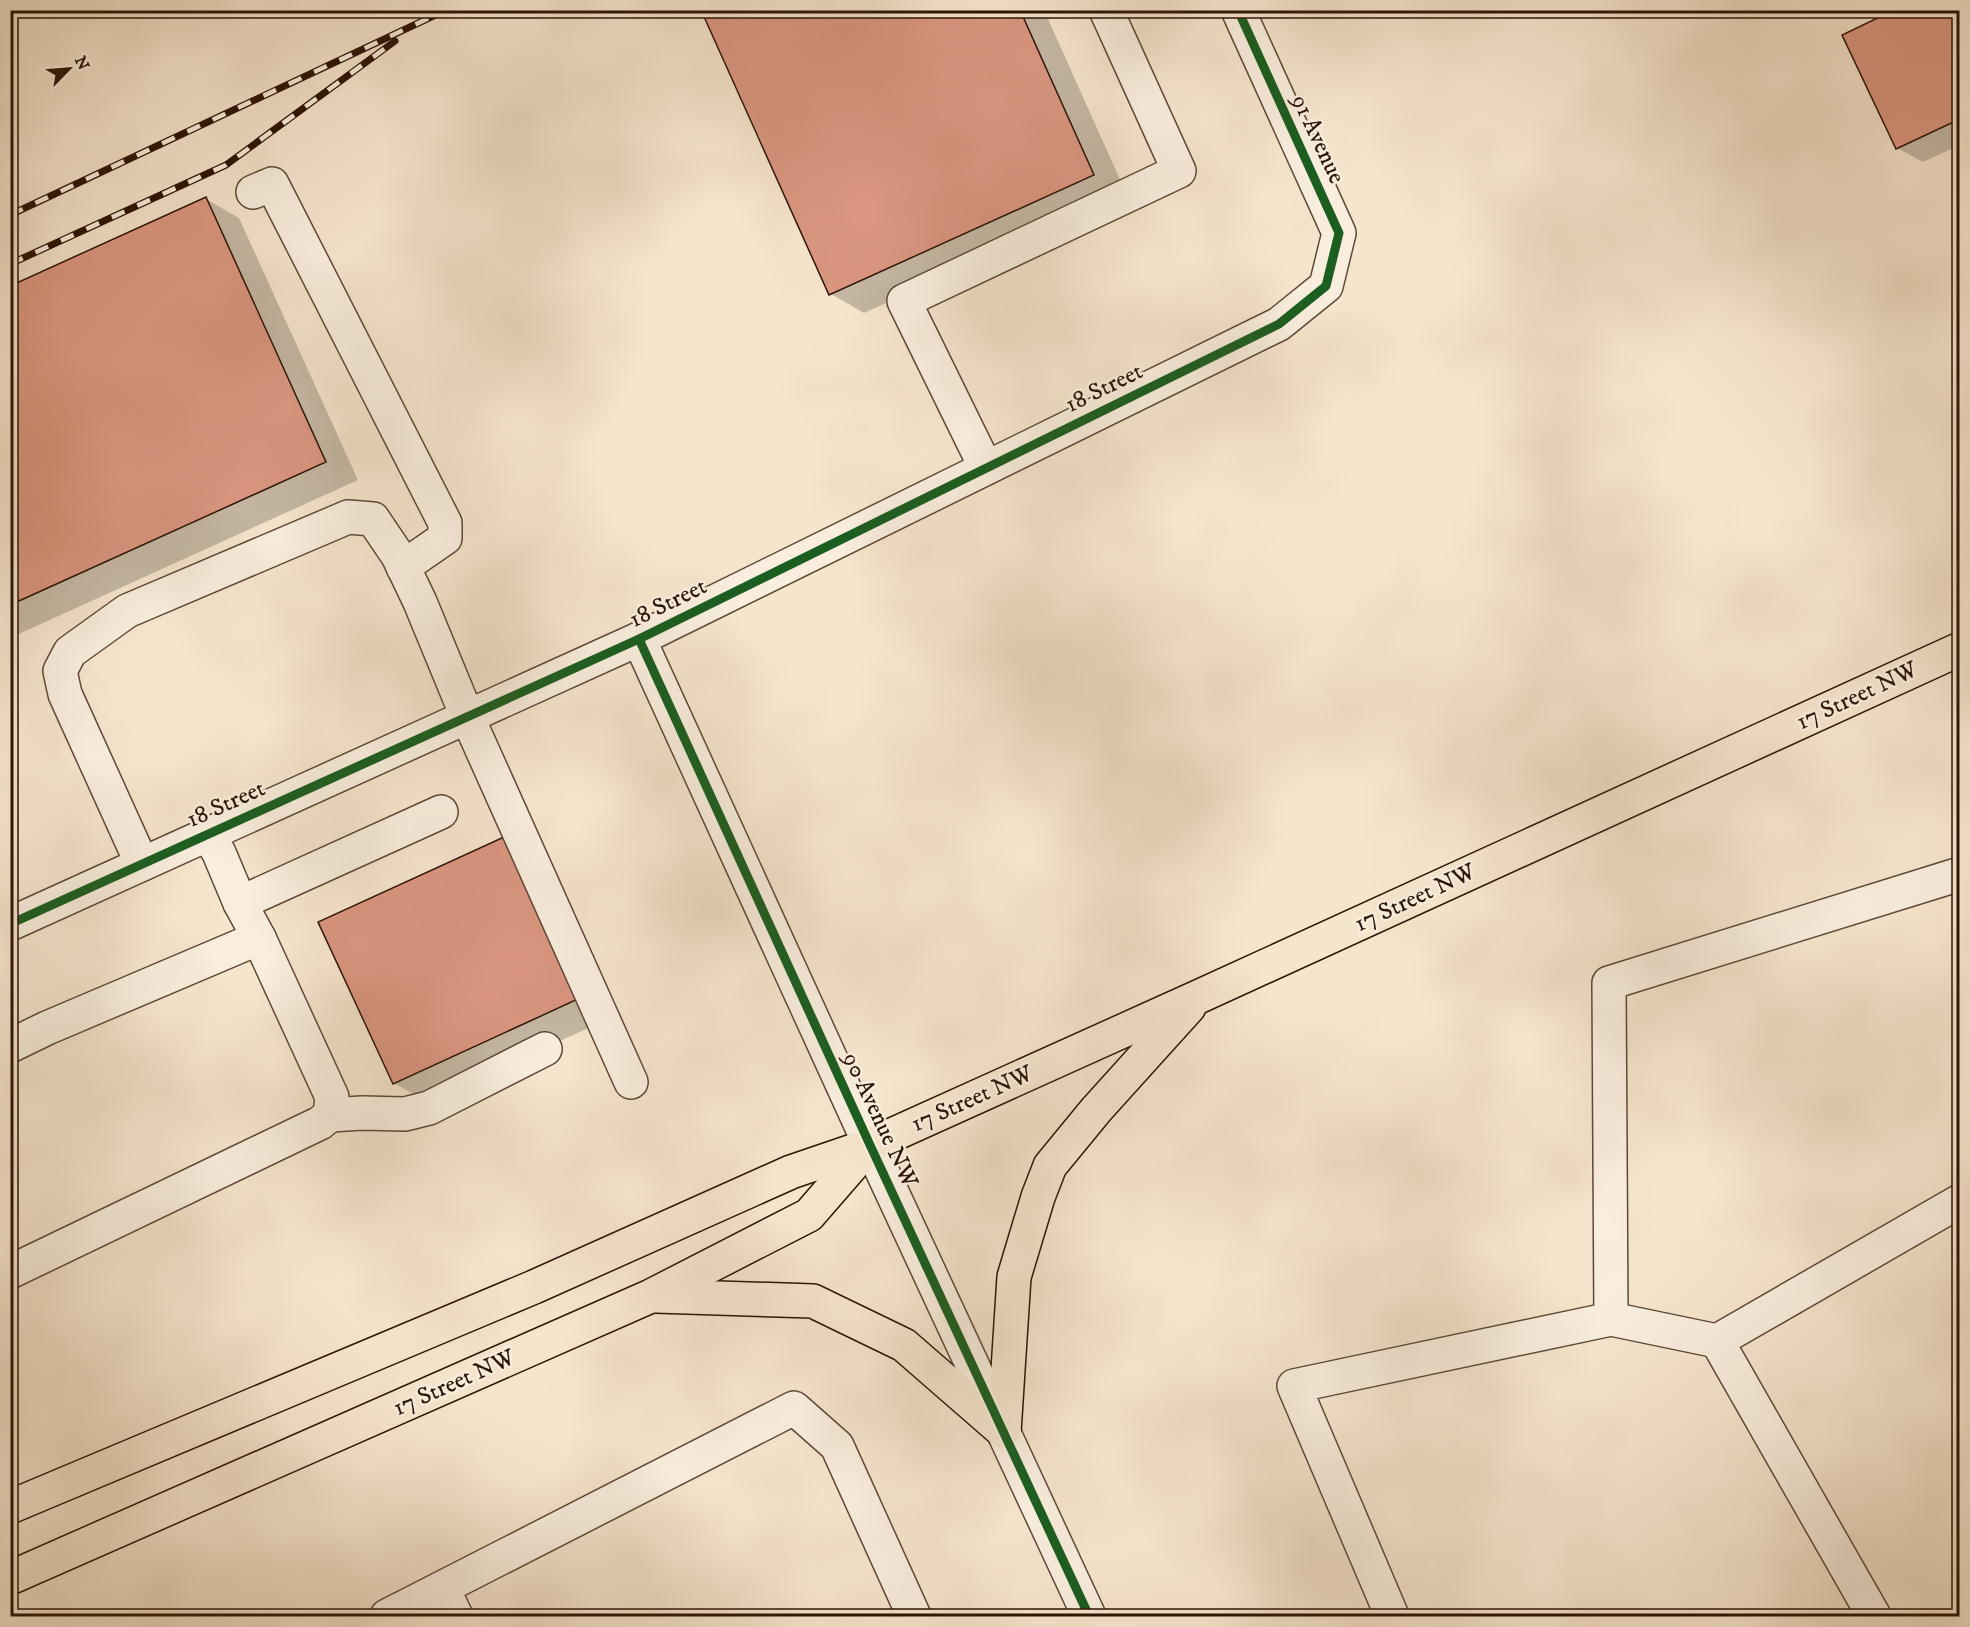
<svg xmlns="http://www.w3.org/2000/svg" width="1970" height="1627" font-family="'IM FELL DW Pica',serif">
<rect width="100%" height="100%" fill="#f6e5cd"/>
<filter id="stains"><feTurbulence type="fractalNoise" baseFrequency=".00333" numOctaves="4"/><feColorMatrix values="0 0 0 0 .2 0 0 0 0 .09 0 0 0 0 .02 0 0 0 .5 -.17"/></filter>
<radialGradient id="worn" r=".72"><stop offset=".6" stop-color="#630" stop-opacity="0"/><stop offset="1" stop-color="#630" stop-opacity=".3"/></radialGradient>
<g fill="#0003">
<polygon points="702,10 1044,10 1126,193 864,313 831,294"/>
<polygon points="1960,10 1960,145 1923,162 1897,148"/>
<polygon points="206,199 239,218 358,480 10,638 10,287"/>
<polygon points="504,838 610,1018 427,1102 394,1083"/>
</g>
<g fill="#da9680" stroke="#2c1406" stroke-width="1.5">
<polygon points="701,10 1020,10 1094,175 829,295"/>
<polygon points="1894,10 1960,10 1960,119 1896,149 1842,35"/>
<polygon points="206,197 326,462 10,605 10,286"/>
<polygon points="504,837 578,999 393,1084 318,922"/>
</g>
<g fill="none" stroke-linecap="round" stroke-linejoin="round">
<g stroke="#5e4838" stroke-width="36">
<g id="minor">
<polyline points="253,192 272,184 445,523 445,538 403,567"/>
<polyline points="986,468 904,301 1179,171 1106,10"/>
<polyline points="639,639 870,1145 1089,1616"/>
<polyline points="142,864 65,694 60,671 70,652 127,611 348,517 373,519 398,556 420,602 467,716 631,1082"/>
<polyline points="240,903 441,812"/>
<polyline points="10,924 639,639 1279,324 1326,286 1339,233 1238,10"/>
<polyline points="10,1046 47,1028 259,938"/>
<polyline points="330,1115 362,1113 405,1114 429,1108 545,1049"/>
<polyline points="10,1272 320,1123 330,1115 332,1097 259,938 240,903 219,853 208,834"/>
<polyline points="1611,1319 1609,983 1960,874"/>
<polyline points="443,1589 456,1616"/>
<polyline points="387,1616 794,1408 837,1446 914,1616"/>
<polyline points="1392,1616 1294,1386 1611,1319 1717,1341"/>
<polyline points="1874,1616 1717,1341 1960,1201"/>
</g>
</g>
<g stroke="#2c1406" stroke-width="36">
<g id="major">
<polyline points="656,1296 813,1301 904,1345 1004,1432"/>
<polyline points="1004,1432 1014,1277 1038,1197 1050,1166 1096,1110 1189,1007"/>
<polyline points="10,1507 534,1287 791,1172 870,1145 1198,997 1960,649"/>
<polyline points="10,1578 651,1296 809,1215 868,1147"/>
</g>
</g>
<use href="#minor" stroke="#f9eede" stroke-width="33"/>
<use href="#major" stroke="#f6e5cd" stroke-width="33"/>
<g stroke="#2c1406" stroke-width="7">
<g id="rail">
<polyline points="10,215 446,10"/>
<polyline points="10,264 226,165 395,41"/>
</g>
</g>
<use href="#rail" stroke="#f9eede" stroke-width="4.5" stroke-dasharray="14" stroke-linecap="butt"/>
<g stroke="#f9eede" stroke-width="13">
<g id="cycleway">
<polyline points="639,639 870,1145 1089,1616"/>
<polyline points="10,924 639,639 1279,324 1326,286 1339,233 1238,10"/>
</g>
</g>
<use href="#cycleway" stroke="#1b5e20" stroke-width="9"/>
</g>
<g text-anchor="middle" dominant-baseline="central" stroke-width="5" stroke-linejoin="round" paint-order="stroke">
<g font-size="24" fill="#2c1406" stroke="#f9eede">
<text transform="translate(1318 139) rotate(65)">91 Avenue</text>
<text transform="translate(1104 388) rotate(-26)">18 Street</text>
<text transform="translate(668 603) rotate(-26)">18 Street</text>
<text transform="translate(1857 696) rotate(-25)">17 Street NW</text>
<text transform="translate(226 804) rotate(-24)">18 Street</text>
<text transform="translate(1415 898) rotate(-25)">17 Street NW</text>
<text transform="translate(972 1099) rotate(-24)">17 Street NW</text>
<text transform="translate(880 1120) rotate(65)">90 Avenue NW</text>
<text transform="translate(454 1383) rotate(-24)">17 Street NW</text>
</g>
</g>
<rect width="1970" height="1627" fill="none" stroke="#f6e5cd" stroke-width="36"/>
<rect x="12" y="12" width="1946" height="1603" fill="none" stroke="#2c1406" stroke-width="3"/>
<rect x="18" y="18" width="1934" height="1591" fill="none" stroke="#2c1406" stroke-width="1.5"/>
<g transform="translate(69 69) rotate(65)" stroke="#f9eede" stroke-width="4.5" paint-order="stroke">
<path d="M0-4.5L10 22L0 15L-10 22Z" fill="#2c1406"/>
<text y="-9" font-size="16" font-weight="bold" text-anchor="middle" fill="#2c1406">N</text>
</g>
<rect width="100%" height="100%" filter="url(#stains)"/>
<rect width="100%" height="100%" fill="url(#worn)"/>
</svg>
